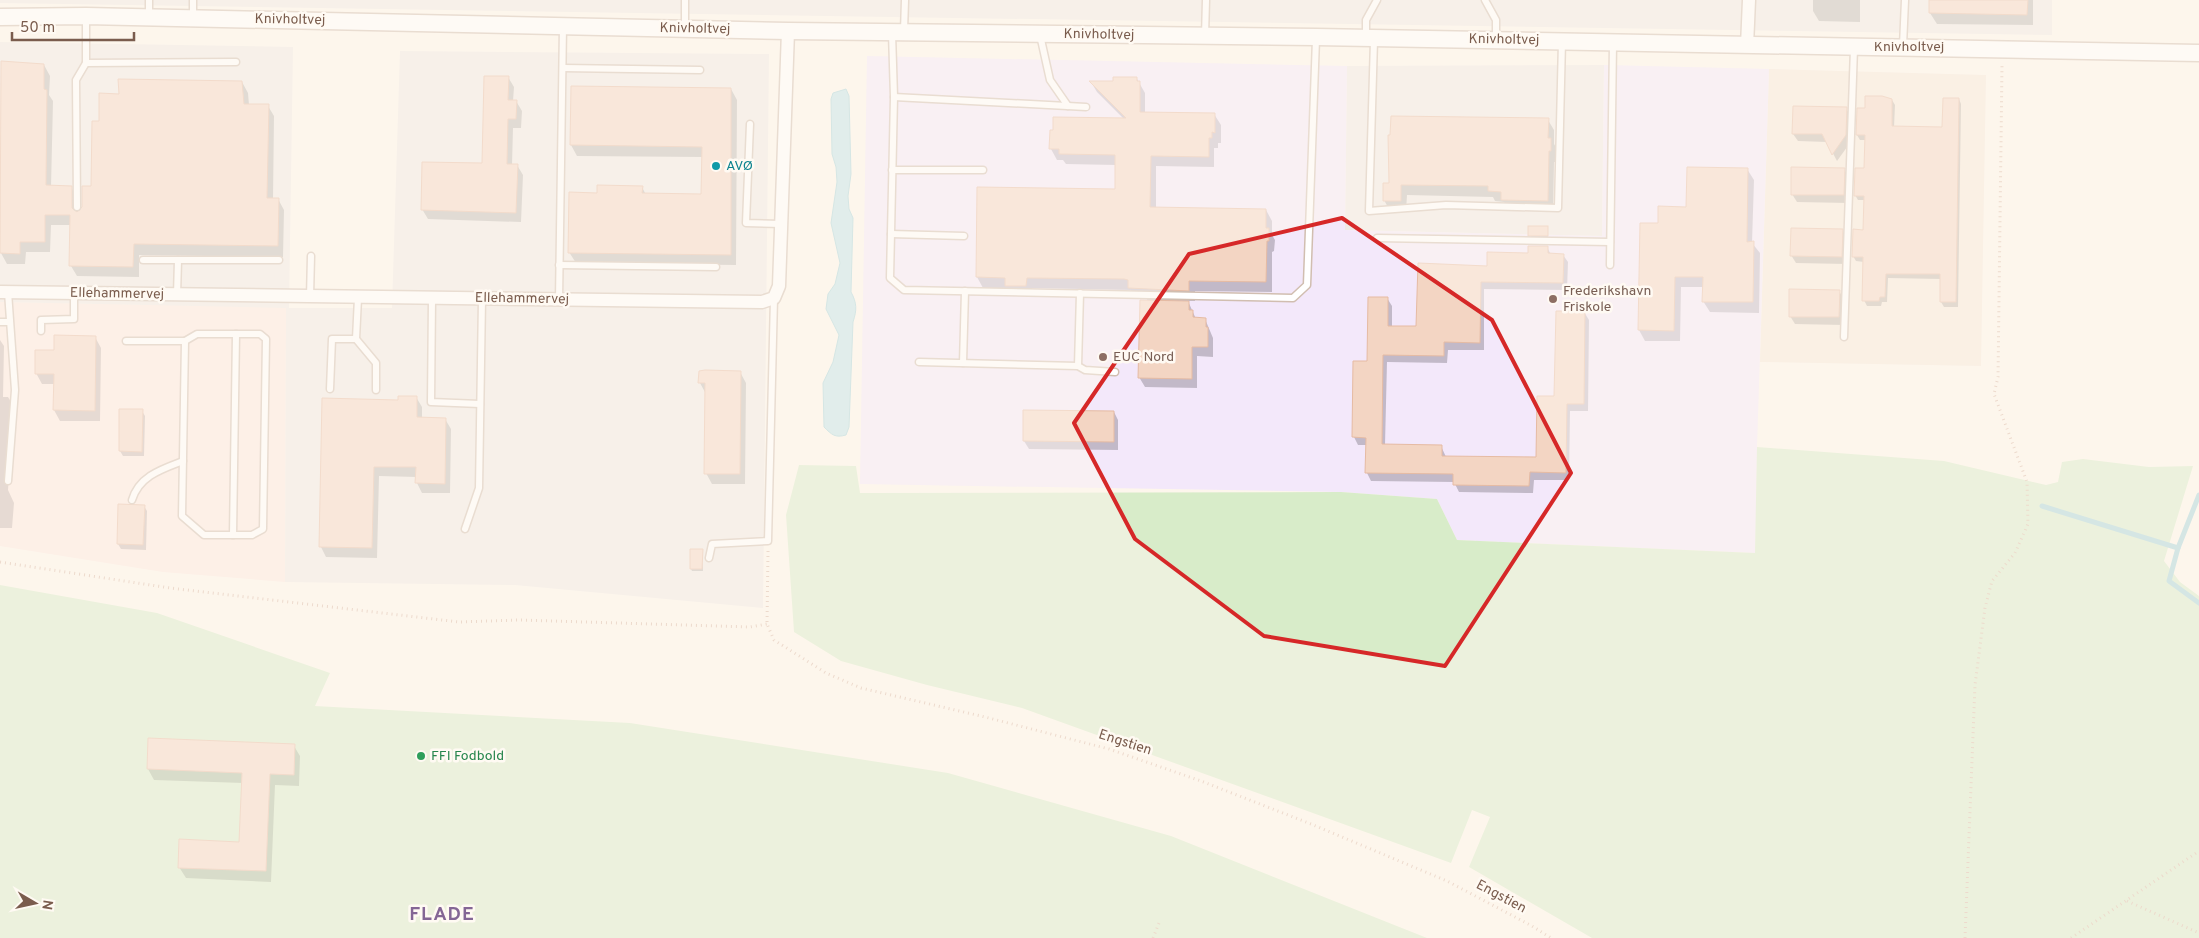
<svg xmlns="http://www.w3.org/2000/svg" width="2199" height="938" font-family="Overpass,sans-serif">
<rect width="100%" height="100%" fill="#fdf6ec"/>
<polygon fill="#f5e8da" points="1769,69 1986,75 1981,366 1760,362"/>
<polygon fill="#fde8e0" points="0,302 286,307 285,582 163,572 0,546"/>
<g fill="#efe9e4">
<polygon points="0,0 2052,0 2052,35 0,3"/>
<polygon points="0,42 293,47 289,308 392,308 400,51 769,54 763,608 515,585 285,582 286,308 0,302"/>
<polygon points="1604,65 1602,236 1345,230 1347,66"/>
</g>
<polygon fill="#f3e8fa" points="867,56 1347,66 1345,230 1602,236 1604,65 1769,69 1757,447 1756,553 1457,540 1437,499 1341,492 860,484"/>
<g fill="#d8ecc9">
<polygon points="1757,447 1944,461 2046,485 2058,482 2062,462 2083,459 2149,467 2193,466 2164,561 2180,582 2199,596 2199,938 1592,938 1469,867 1490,817 1472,810 1451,863 1022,708 927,685 841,661 794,632 786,515 799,465 856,466 860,493 1341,492 1437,499 1457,540 1755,553"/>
<polygon points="0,585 157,613 330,673 315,706 630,723 948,773 1171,836 1427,938 0,938"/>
</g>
<path fill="#bfe3e8" stroke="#a5d3da" d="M846 89 849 96 851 174 848 196 849 209 853 218 851 292C857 303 857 310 853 322L849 427 846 435C835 438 832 435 824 427L823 383 833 362 839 335 826 309 828 294 835 284 840 263 831 223 837 182 836 167 832 154 831 99 833 93Z"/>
<g fill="#0003">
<polygon points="1813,0 1860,0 1860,22 1819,21 1813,11"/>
<polygon points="1931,0 2033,0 2033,25 1937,24 1930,13"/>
<polygon points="2,63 44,65 50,76 49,95 53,101 51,187 71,187 77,198 77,213 83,208 92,187 100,122 120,95 242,82 248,93 249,105 268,106 274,116 273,199 278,199 284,210 283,257 139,255 139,277 77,276 71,266 71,225 51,225 50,252 26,252 25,264 7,264 1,253 0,246"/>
<polygon points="508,77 514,87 513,101 516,101 522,111 521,128 513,128 512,165 517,165 523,175 521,222 428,219 422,209 484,164"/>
<polygon points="1137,79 1145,93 1145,113 1214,114 1221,125 1221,143 1218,143 1218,148 1214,148 1214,167 1156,166 1156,208 1266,210 1272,221 1272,235 1275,240 1274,251 1272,252 1272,292 1195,291 1195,301 1188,301 1196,319 1205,319 1213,338 1213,357 1197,356 1197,388 1145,387 1139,377 1148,301 1146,298 1135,298 1131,290 1032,288 1032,296 1012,296 1008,288 983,288 977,277 1116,190 1116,165 1066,164 1063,160 1057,160 1051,149 1124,119 1097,92 1091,82 1114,82"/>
<polygon points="572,87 731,89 737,100 736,265 576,263 569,252 598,194 642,187 646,195 703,196 703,157 577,156 571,145"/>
<polygon points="1959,99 1961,104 1958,307 1944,307 1941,302 1941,279 1888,278 1887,302 1882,302 1881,306 1867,306 1864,300 1864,262 1856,261 1853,256 1865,231 1865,200 1858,200 1855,195 1866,170 1866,140 1860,140 1857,135 1866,109 1892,100 1895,105 1894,127 1943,128"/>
<polygon points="1846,109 1851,116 1850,143 1837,161 1827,142 1798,141 1793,134"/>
<polygon points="1548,120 1554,130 1554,144 1557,149 1557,162 1554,162 1553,211 1508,210 1504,202 1495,201 1493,197 1407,195 1406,211 1390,211 1384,200 1390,184"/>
<polygon points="1747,169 1754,180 1752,243 1760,253 1759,313 1710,312 1703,301 1704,287 1681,287 1680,341 1645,341 1639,330 1641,224 1659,224 1688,208"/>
<polygon points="1844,169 1849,177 1848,203 1797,202 1792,194"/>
<polygon points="1547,227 1548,238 1531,237 1530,235"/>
<polygon points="1842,230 1847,238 1846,264 1796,263 1791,255"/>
<polygon points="1547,247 1551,255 1563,255 1568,262 1567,290 1484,289 1484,350 1448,350 1447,363 1387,362 1385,445 1441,446 1446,457 1538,458 1584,312 1589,320 1588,411 1570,411 1569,480 1534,480 1533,493 1459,492 1454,482 1371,481 1367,473 1367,445 1358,445 1354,437 1369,362 1387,298 1392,306 1392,327 1418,327 1489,267"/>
<polygon points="1839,291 1844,299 1843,325 1795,324 1790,316"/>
<polygon points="95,337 101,348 100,421 60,421 54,410 55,384 42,384 36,373 55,352"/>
<polygon points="0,340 4,346 3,397 8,397 14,407 8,490 14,503 12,528 0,528"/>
<polygon points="740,372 746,383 745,484 712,484 706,473 706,394 700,383"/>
<polygon points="416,397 422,407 422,419 445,419 451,429 450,493 422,493 417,483 417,477 379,476 377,558 326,557 321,547 323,400 399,401"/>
<polygon points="142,411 145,416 144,456 123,456 120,451"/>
<polygon points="1114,412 1118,420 1118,450 1029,449 1024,441"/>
<polygon points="144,506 147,511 146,550 121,549 118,544"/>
<polygon points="702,550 703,571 692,571 691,569"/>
<polygon points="294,746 300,756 299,786 275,785 271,882 186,878 179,867 240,843 243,783 154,780 148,769"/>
</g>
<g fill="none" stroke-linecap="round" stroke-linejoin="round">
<g stroke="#a5d3da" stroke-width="5">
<polyline points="2199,495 2178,548 2169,581 2199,603"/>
<polyline points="2042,506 2178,548"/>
</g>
</g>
<g fill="#f3d5c3" stroke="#e6bba3">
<polygon points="1929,0 2028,0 2027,15 1929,13"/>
<polygon points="1,61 44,64 44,89 47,90 46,185 72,186 72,208 77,212 82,207 82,186 91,186 92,121 99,121 99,93 119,94 118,79 242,81 244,104 269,104 267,198 279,198 278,246 134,244 133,267 69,266 70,215 45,215 45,242 20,242 20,254 0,253"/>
<polygon points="484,76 509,76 508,100 517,100 516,119 508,119 507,164 518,164 516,213 421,210 422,162 482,163"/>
<polygon points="1113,77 1137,77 1137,81 1140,81 1140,112 1215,113 1215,133 1212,132 1212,138 1209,138 1209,157 1151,156 1150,207 1266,209 1266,228 1269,228 1269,241 1267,241 1266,282 1189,281 1189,291 1128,288 1128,280 1124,279 1027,278 1026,286 1005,286 1005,278 976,277 977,187 1115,189 1115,155 1059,154 1059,149 1049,149 1050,130 1053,130 1053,117 1126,118 1089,81 1113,81"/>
<polygon points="571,86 731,88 731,255 568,253 569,192 597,193 597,185 643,186 642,193 701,194 702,147 570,145"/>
<polygon points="1865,96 1882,96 1892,99 1892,126 1942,127 1943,98 1959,98 1956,302 1940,302 1940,274 1886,274 1885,297 1880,297 1879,301 1862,301 1863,257 1852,257 1853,229 1863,230 1864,196 1854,196 1855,168 1864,168 1865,135 1856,135 1857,108 1865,108"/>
<polygon points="1793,106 1847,107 1846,135 1832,155 1822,134 1792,134"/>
<polygon points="1391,116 1549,118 1548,138 1551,138 1551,151 1549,151 1548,201 1501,200 1501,192 1488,191 1488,186 1401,185 1401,201 1383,201 1383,183 1389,183 1388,135 1390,135"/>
<polygon points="1687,167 1748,168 1747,242 1754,241 1753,302 1702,302 1703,277 1675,277 1674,331 1638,330 1640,223 1658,223 1658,206 1686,207"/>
<polygon points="1791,167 1845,168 1844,195 1791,195"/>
<rect x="1528" y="226" width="20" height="10"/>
<polygon points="1791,228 1843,229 1842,257 1790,256"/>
<polygon points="1528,246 1548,246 1548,253 1564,254 1563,283 1481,282 1480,343 1444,342 1444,356 1383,355 1382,444 1442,445 1442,456 1536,457 1537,396 1554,396 1556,311 1585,311 1584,404 1567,404 1566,473 1530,472 1529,486 1453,485 1453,474 1365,473 1366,438 1352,437 1353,361 1367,361 1368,297 1388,297 1388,326 1416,326 1418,263 1487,266 1487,252 1528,253"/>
<polygon points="1789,289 1840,290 1839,317 1789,317"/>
<polygon points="1140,300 1189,301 1189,310 1193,310 1193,317 1206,318 1206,327 1208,327 1208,347 1192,347 1192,379 1138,378"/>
<polygon points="54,335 96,336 95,411 53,410 54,374 35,374 35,350 54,350"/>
<polygon points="705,370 741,371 740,474 704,474 705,383 698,383 699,371"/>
<polygon points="398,396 417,396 417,417 446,418 445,484 415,483 416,467 374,467 372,548 319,547 322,398 398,400"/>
<polygon points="119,409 143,409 142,452 119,451"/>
<polygon points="1023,410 1114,411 1114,442 1023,441"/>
<polygon points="118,504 145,505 143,545 117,544"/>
<polygon points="690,549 703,549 702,569 690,569"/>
<polygon points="148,738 295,744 294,775 270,774 266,871 178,868 179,839 239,842 242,773 147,769"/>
</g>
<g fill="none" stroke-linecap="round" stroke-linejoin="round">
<g stroke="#d1beb0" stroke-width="9">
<g id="service">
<polyline points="1485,0 1496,20 1496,39"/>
<polyline points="149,16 149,0"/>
<polyline points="86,17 86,63 236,62"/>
<polyline points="193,17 193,0"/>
<polyline points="685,27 685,0"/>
<polyline points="904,31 905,0"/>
<polyline points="892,33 894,97 890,278 904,290 1293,298 1307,285 1316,39"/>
<polyline points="1040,35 1050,80 1068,106"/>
<polyline points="1205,36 1206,0"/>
<polyline points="1366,36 1366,20 1377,0"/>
<polyline points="1374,40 1369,211 1446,205 1558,208 1562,41"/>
<polyline points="1903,46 1905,0"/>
<polyline points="563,68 700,70"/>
<polyline points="894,97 1086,107"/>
<polyline points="750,124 746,223 781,224"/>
<polyline points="892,170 983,170"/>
<polyline points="77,207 76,80 86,63"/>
<polyline points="891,234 964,236"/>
<polyline points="1377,238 1610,242"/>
<polyline points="143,260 178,260"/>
<polyline points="559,265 716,267"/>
<polyline points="1610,265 1613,43"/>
<polyline points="8,292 15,390 8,481"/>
<polyline points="177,295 178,260 279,260"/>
<polyline points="310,297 311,256"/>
<polyline points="358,298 356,339 376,363 376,390"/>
<polyline points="432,299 431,402 480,404"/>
<polyline points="559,300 563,26"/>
<polyline points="0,322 9,322"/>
<polyline points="41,331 41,320 74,319 74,293"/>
<polygon points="197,334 260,334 266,339 263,529 252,535 204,535 182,516 185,341"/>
<polyline points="1844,337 1854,48"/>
<polyline points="126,341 185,341"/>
<polyline points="919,362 1078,366 1085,370 1115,372"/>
<polyline points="963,363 965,291"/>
<polyline points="1078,366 1080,293"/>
<polyline points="330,389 332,339 356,339"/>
<path d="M132 500C139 476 162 469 183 461"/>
<polyline points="465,529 479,488 482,299"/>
<polyline points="233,535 236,334"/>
<polyline points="709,558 712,544 768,541 774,298"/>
</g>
</g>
<g stroke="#d1beb0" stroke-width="15">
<g id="minor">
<polyline points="1747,46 1749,0"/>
<polyline points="0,292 762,302 774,298 779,286 788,31"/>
</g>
</g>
<g stroke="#d1beb0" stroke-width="19">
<polyline id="tertiary" points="0,17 86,16 788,31 1316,37 2199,53"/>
</g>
<g stroke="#d9b8a5" stroke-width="3" stroke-dasharray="1 4" stroke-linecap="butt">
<polyline points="768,551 767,624 774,640 826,673 861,688 985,717 1109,749 1201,781 1311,824 1447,881 1532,926 1551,938"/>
<polyline points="0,562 170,588 459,622 519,620 750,627 767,624"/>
<polyline points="2127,901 2199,933"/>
<polyline points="1153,938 1159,923"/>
<polyline points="1965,938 1975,685 1985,608 1992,581 2015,553 2028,524 2027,482 1994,394 1998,377 2002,65"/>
<polyline points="2071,938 2199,851"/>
</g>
<use href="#service" stroke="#fff" stroke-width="6"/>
<use href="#minor" stroke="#fff" stroke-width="12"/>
<use href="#tertiary" stroke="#fff" stroke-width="16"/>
</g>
<path d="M0 0H2199V938H0ZM1342 218 1492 320 1571 473 1445 666 1264 636 1135 539 1074 423 1189 254Z" fill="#fdf6ec" fill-opacity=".55" fill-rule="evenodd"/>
<path fill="none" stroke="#d62828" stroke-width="4" stroke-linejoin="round" d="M1342 218 1492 320 1571 473 1445 666 1264 636 1135 539 1074 423 1189 254Z"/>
<circle fill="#0f9aa8" stroke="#fffaf3" stroke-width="2" cx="716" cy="166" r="5"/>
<g fill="#8d6e63" stroke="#fffaf3" stroke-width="2">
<circle cx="1553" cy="299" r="5"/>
<circle cx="1103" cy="357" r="5"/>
</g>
<circle fill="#2e9e5b" stroke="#fffaf3" stroke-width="2" cx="421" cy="756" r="5"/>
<g text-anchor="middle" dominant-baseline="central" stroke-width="5" stroke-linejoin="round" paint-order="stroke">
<g font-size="14" fill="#7a5c4d" stroke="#fffaf3">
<text transform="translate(290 20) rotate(1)">Knivholtvej</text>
<text transform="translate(695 29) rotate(1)">Knivholtvej</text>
<text transform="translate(1099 35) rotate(1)">Knivholtvej</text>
<text transform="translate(1504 40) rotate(1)">Knivholtvej</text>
<text x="1909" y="47">Knivholtvej</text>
<text transform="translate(117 294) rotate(1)">Ellehammervej</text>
<text transform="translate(522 299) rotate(1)">Ellehammervej</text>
<text transform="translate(1125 743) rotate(18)">Engstien</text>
<text transform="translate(1501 897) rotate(28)">Engstien</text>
</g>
<g font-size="14" fill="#0d838f" stroke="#fffaf3" text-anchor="start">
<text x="726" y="166">AVØ</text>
</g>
<g font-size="14" fill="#785e54" stroke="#fffaf3" text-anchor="start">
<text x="1563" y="291">Frederikshavn<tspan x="1563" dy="16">Friskole</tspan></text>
<text x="1113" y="357">EUC Nord</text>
</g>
<g font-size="14" fill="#27864d" stroke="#fffaf3" text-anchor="start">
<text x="431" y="756">FFI Fodbold</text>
</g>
<g font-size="19" font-weight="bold" letter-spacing="1" fill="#846695" stroke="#fffaf3">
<text x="442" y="915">FLADE</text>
</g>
</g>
<g transform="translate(35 903) rotate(99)" stroke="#fffaf3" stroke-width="4" paint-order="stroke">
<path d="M0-4L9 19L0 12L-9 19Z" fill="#7a5c4d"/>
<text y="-8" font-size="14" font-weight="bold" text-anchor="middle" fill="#7a5c4d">N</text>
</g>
<path d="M12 32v8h122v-8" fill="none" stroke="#7a5c4d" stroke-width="2.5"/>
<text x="20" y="32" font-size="15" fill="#7a5c4d" stroke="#fffaf3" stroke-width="4" paint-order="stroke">50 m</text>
</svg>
